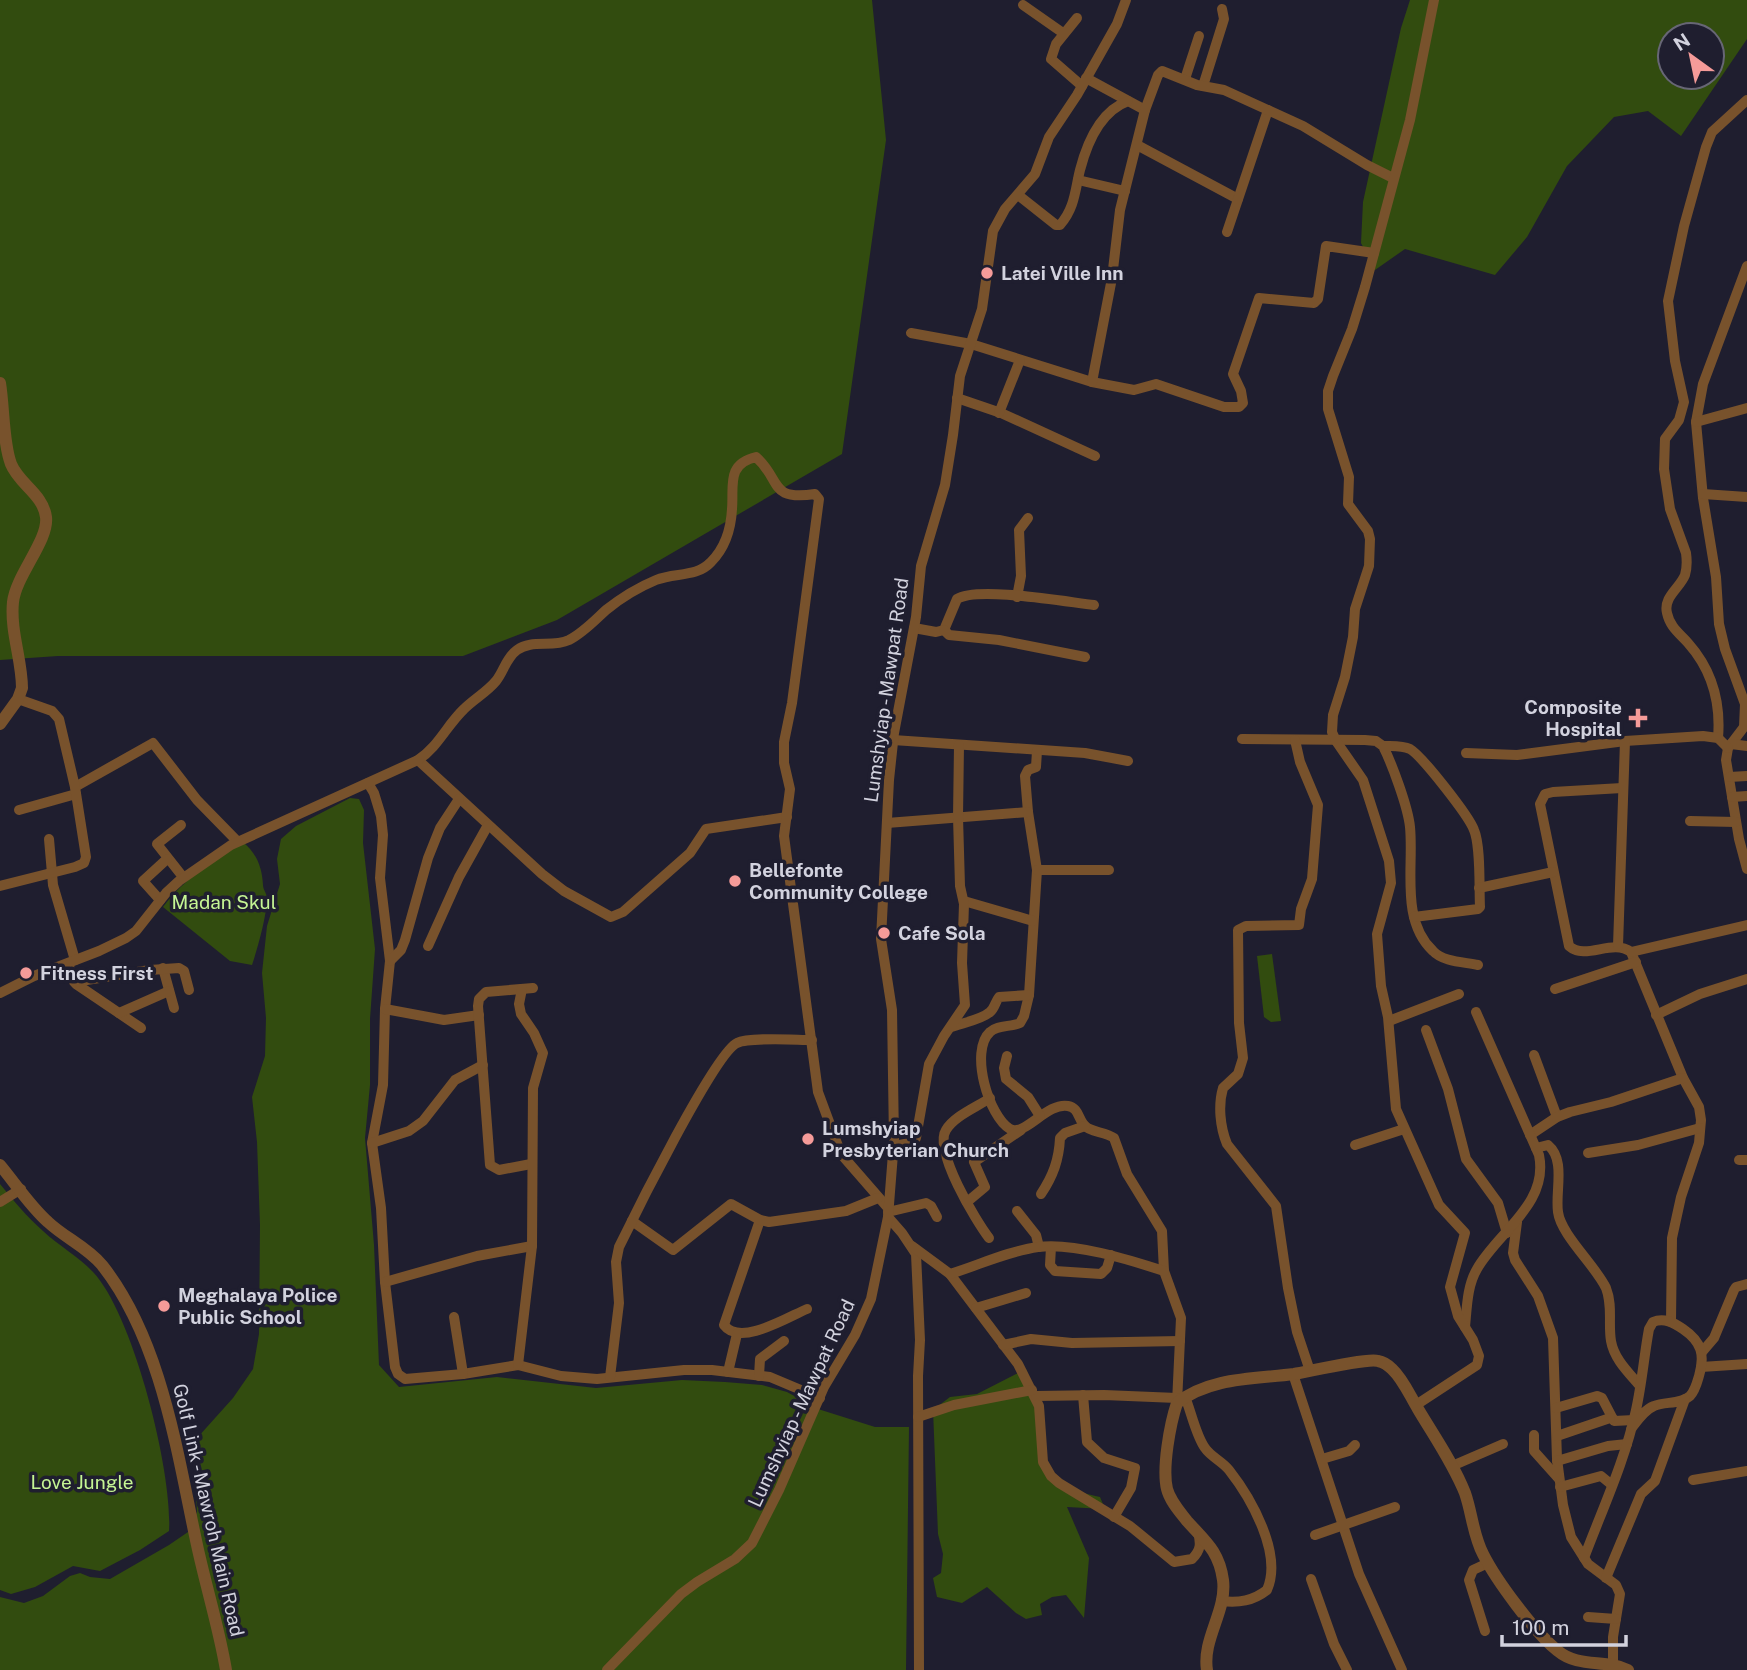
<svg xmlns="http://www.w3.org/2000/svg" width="1747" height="1670" font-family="'Public Sans',sans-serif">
<rect width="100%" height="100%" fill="#1f1e2f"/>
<g fill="#324c0f" fill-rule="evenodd">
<polygon points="0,0 872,0 886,140 842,454 557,620 463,656 58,656 0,660"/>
<path d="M1410 0H1747V39L1681 136 1648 111 1614 117 1567 166 1527 237 1495 275 1405 249 1375 270 1361 243 1363 202 1401 28ZM1670 35H1712V77H1670Z"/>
<polygon points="350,798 359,799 364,810 363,843 375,949 370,1019 370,1085 365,1138 374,1245 379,1365 399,1387 497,1377 596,1388 682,1380 725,1382 762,1385 787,1392 818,1409 875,1427 909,1427 906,1670 0,1670 0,1597 24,1603 43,1596 70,1576 80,1573 90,1577 110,1579 169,1545 188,1532 197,1512 194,1458 198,1437 233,1398 253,1369 259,1334 260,1225 257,1142 252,1097 265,1056 266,1018 262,973 267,926 280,884 277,859 281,839 296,826"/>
<path d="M243 842C257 854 262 867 263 885 263 890 268 895 267 900 266 918 258 947 252 965L230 961 163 907C185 878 212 861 243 842Z"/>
<polygon points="1272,954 1281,1021 1271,1022 1264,1017 1257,956"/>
<path d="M0 1184C13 1200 27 1217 43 1231 59 1246 78 1256 93 1272 133 1314 173 1472 169 1531L140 1550 100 1571 73 1566 35 1587 11 1594 0 1590Z"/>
<path d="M1026 1369C1042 1405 1032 1471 1073 1489 1082 1493 1091 1495 1100 1497L1105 1509 1067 1507 1089 1558 1084 1618 1066 1595 1052 1597 1040 1604 1042 1615 1026 1619 1016 1613 987 1587 962 1603 937 1597 933 1578 941 1573 943 1554 938 1534 933 1410 950 1397 977 1394Z"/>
</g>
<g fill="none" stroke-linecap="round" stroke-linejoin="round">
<g stroke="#78522c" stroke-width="10">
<polyline points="1023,5 1063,33"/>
<polyline points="1077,18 1056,44 1051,59 1082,86"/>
<polyline points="1086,78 1145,110"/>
<polyline points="1185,79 1199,36"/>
<polyline points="1203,86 1224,19 1222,9"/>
<polyline points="1137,145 1238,199"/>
<polyline points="1078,180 1125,191"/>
<path d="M1018 195 1056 225H1060C1075 208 1075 190 1080 170 1087 143 1101 111 1128 101"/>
<polyline points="1227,232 1268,110"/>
<polyline points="1747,266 1703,384 1696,422 1703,498 1716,577 1719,624 1725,649 1745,704 1744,727 1728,748 1726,760 1739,839 1747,869"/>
<polyline points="911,333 971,344 1092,382 1134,390 1156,384 1224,407 1239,407 1243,403 1241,391 1233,374 1259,298 1314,303 1318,299 1326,246 1374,253"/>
<polyline points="1092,382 1112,278 1120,210 1145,110 1158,75 1162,71 1197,85 1224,90 1303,126 1367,165 1393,178"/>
<polyline points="957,398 1001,413 1095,456"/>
<polyline points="999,413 1020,360"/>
<polyline points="1696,422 1747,408"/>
<polyline points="1703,494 1747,497"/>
<polyline points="1017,597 1021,576 1019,530 1028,518"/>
<path d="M914 628 936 632 944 630 957 599C977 586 1067 602 1094 605"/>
<polyline points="944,630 949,635 999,640 1085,657"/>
<path d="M1718 738C1721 702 1712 670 1688 643 1679 633 1670 627 1667 613 1663 597 1680 588 1685 575 1687 568 1687 560 1686 553L1670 509 1664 469 1665 439 1679 420 1684 402 1675 361 1668 301 1684 226 1706 147 1712 132 1747 100"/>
<path d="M1242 739 1365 740 1376 741 1383 746C1392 764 1408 807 1410 827 1414 867 1400 920 1433 951 1443 962 1464 962 1478 965"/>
<polyline points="893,740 1085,753 1128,761"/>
<path d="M1295 740 1300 762 1318 805 1312 879 1301 909 1299 925 1246 926 1238 930 1239 1023 1243 1058 1238 1074 1223 1088C1218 1105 1220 1127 1227 1144L1276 1206 1288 1288 1297 1332 1310 1371"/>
<polyline points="1731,744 1747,746"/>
<path d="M1383 746C1392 746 1402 745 1410 749 1422 756 1469 816 1474 830 1481 846 1479 888 1480 907L1478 909 1414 917"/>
<path d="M1037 751 1036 767 1028 770 1025 776 1028 812 1037 870 1029 995 1024 1016 1020 1023C1011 1027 997 1025 990 1032 969 1051 989 1117 1010 1129 1025 1137 1047 1102 1068 1106 1079 1108 1078 1119 1085 1126 1090 1132 1106 1132 1114 1138L1127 1174 1162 1231 1164 1271 1181 1318 1177 1403"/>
<polyline points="1466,753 1517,755 1625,741 1703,736 1718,738 1728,748"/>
<polyline points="418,760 542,874 564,891 611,917 623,912 690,853 706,829 787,817"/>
<polyline points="1729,777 1747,776"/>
<polyline points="368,783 374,793 381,816 383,835 380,878 390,961 385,1009 383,1085 372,1143 381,1208 385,1282 395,1367 398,1374 405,1379 463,1374 518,1365 561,1376 597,1379 684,1370 712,1370 770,1377 820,1398"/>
<polyline points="75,787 153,743 197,800 237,841"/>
<path d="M1622 788 1553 792 1545 794 1540 804 1569 946C1586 961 1612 938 1631 952L1683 1078 1699 1107 1701 1120 1699 1143 1681 1197 1672 1238 1671 1322"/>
<polyline points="1732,797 1747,796"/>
<polyline points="19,810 76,794"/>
<polyline points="1690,821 1736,822"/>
<polyline points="887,823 1028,812"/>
<polyline points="181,825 157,844 183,877"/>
<polyline points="49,839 53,885 75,960"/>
<polyline points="1037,870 1109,870"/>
<polyline points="0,886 75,867 84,863 86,857 75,787 59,719 52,711 18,699"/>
<polyline points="1479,888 1553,872"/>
<polyline points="160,900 143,881 167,859"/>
<polyline points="964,901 1033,921"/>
<polyline points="428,946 459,877 488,825"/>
<polyline points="1618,946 1625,741"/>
<polyline points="1631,952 1747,925"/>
<polyline points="390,961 401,950 405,940 428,858 440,828 459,799"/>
<polyline points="69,963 70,975 76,984 141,1028"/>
<polyline points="163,968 174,1008"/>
<polyline points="74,982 150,970 179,968 184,971 189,990"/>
<polyline points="1555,989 1636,962"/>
<path d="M0 993 34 976 99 951 126 938 136 931 166 893 179 881 231 845 418 760C438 747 447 725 464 709 474 699 487 692 496 681 504 671 506 658 517 650 532 639 552 648 569 640 583 633 594 621 606 610 621 598 639 587 656 580 675 572 696 578 711 562 725 548 731 528 732 509 734 486 726 464 756 457 782 480 768 501 815 494L819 499 792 703 784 742V763L790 789 784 836 818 1092 841 1154 888 1208"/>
<polyline points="385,1009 444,1020 479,1015"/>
<polyline points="119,1013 169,991"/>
<polyline points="1656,1015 1700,994 1747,979"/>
<polyline points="1389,1021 1459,994"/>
<path d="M951 1027C962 1023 981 1020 990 1012 995 1008 995 1002 999 997L1029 995"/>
<polyline points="1426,1030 1448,1089 1466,1159 1498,1203 1507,1233"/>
<polyline points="1534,1055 1557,1117"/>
<polyline points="1007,1056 1004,1068 1006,1079 1028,1097 1040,1116"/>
<polyline points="1530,1135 1557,1117 1570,1112 1611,1102 1683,1078"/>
<polyline points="372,1143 409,1131 423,1121 455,1080 483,1065"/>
<polyline points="1355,1145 1404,1129"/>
<polyline points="894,1146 910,1143 916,1138 929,1064 944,1036 965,1005 962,963 964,904 960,886 958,817 959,745"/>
<path d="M1536 1148 1548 1145C1566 1160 1555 1191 1558 1212 1561 1235 1595 1265 1606 1288 1613 1306 1608 1323 1611 1341 1614 1359 1629 1373 1640 1386"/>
<polyline points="1588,1153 1638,1145 1700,1128"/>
<polyline points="1739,1160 1747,1160"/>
<polyline points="531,1164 499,1170 490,1165 478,1006 479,999 486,992 533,988"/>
<path d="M1041 1194C1053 1176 1059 1160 1060 1138L1065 1133 1085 1126"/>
<polyline points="0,1202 21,1189"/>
<polyline points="967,1202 985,1187 974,1162 1021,1130"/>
<polyline points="1017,1211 1036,1235 1039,1247"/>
<polyline points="888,1212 926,1203 931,1206 937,1217"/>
<polyline points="888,1217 902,1233 916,1254 920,1340 918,1376 919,1670"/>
<path d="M760 1220 724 1325C740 1347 788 1317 807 1309"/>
<polyline points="632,1221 673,1250 731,1204 760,1220 769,1222 846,1211 878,1198"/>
<polyline points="1517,1222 1513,1253 1515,1260 1538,1296 1553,1338 1557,1459 1563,1505 1571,1537 1588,1564 1616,1585 1620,1594 1613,1637 1613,1664"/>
<path d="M989 1238C976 1221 933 1150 946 1130 954 1116 977 1107 990 1098"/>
<path d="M912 1246 950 1274 1018 1364 1039 1406 1043 1462 1051 1476 1059 1483 1130 1526 1174 1562 1192 1559C1201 1550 1201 1544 1198 1532"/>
<polyline points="1051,1247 1050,1265 1055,1271 1101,1274 1107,1268 1111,1255"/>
<path d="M950 1274C979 1265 1009 1251 1038 1247 1073 1242 1130 1260 1164 1271"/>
<polyline points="385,1282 477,1256 532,1246"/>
<polyline points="976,1308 1026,1293"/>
<polyline points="454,1317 463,1374"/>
<path d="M1465 1327C1467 1307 1467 1286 1477 1269 1498 1232 1549 1204 1539 1155L1476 1012"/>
<polyline points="1003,1345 1031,1339 1072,1343 1180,1341"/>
<polyline points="1702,1352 1714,1338 1734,1290 1736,1287 1747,1284"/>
<polyline points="518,1365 532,1246 533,1088 543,1053 534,1033 521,1014 519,1004 522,989"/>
<polyline points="1701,1367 1747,1364"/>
<polyline points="728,1372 737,1334"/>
<polyline points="1293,1374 1359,1574 1402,1670"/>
<polyline points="759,1376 760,1359 784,1341"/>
<path d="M610 1377 619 1303 616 1262 619 1247C634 1216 715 1053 737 1043 749 1037 795 1040 812 1040"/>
<polyline points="1083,1395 1087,1442 1104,1458 1135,1468 1131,1488 1114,1517"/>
<polyline points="1036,1396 1104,1395 1177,1398"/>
<path d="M1185 1397C1191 1411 1196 1436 1205 1448 1211 1457 1222 1461 1229 1470 1251 1498 1283 1554 1267 1590 1253 1601 1239 1603 1221 1601"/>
<polyline points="1416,1405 1477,1365 1479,1356 1473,1340 1458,1316 1450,1287 1465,1233 1439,1205 1396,1109 1388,1017 1381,986 1377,934 1391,883 1389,861 1363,780 1336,741 1332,732 1333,715 1345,677 1353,637 1355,609 1369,566 1370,539 1368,531 1348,504 1349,477 1328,409 1328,391 1333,376 1352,329 1365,287 1410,120 1434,0"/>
<polyline points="1556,1408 1597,1396 1602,1398 1614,1421 1634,1420"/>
<polyline points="918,1417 954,1405 1032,1390"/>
<polyline points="1534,1435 1534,1451 1559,1479"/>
<polyline points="1557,1436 1610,1418"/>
<polyline points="1322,1459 1349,1451 1355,1445"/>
<polyline points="1557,1461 1608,1446 1627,1444"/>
<polyline points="1452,1466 1503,1444"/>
<polyline points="1693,1480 1747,1471"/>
<polyline points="1560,1487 1601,1476 1612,1485"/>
<polyline points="1315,1535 1395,1507"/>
<path d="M1584 1558C1602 1510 1625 1461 1636 1410 1642 1383 1644 1356 1649 1329L1653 1322C1664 1317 1674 1323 1683 1329 1702 1342 1705 1355 1699 1376 1697 1383 1695 1391 1690 1396 1680 1405 1665 1401 1654 1406 1644 1410 1637 1421 1631 1429"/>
<polyline points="1606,1578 1641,1494 1655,1481 1685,1399"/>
<polyline points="1311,1579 1334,1644 1347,1670"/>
<polyline points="1588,1617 1616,1619"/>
<polyline points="1485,1631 1469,1580 1473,1570 1488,1563"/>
<polyline points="607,1670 681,1594 697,1582 735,1559 752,1543 779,1490 824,1387 855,1335 871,1299 888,1217 894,1141 892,1010 881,939 889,780 894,733 916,617 921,566 945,485 953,435 960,376 982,309 993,231 1005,209 1035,174 1049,137 1077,95 1117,24 1126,0"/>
</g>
<g stroke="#78522c" stroke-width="12">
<path d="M0 383C4 407 3 443 11 464 19 484 43 494 46 517 49 540 16 575 13 602 10 631 22 660 22 688L18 699 0 724"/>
<path d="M0 1165C15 1183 30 1206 48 1222 65 1238 87 1247 102 1265 162 1341 177 1453 197 1545 206 1587 219 1628 226 1670"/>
<path d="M1207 1670C1202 1639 1227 1611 1223 1580 1219 1551 1205 1541 1187 1521 1180 1512 1170 1501 1167 1489 1162 1468 1170 1424 1177 1403 1210 1377 1255 1379 1294 1374 1311 1371 1367 1358 1378 1361 1384 1362 1388 1365 1392 1369 1403 1379 1410 1396 1418 1409 1434 1436 1453 1463 1465 1493 1472 1513 1473 1535 1483 1554 1496 1580 1535 1633 1558 1651 1578 1668 1606 1659 1628 1670"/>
</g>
</g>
<g fill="#f59b99" stroke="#1f1e2f" stroke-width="2.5">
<circle cx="987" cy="273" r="7"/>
<path d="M1634.5 707.5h7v7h7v7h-7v7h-7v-7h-7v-7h7z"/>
<circle cx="735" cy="881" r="7"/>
<circle cx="884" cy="933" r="7"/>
<circle cx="26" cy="973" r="7"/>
<circle cx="808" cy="1139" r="7"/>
<circle cx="164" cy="1306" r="7"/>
</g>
<g text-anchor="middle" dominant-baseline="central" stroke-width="7" stroke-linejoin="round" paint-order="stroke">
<g font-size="19" font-weight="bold" fill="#d2d2de" stroke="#1f1e2f" text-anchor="start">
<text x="1001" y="273">Latei Ville Inn</text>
<text x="1622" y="707" text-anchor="end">Composite<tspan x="1622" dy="22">Hospital</tspan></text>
<text x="749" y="870">Bellefonte<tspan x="749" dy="22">Community College</tspan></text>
<text x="898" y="933">Cafe Sola</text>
<text x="40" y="973">Fitness First</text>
<text x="822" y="1128">Lumshyiap<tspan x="822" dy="22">Presbyterian Church</tspan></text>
<text x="178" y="1295">Meghalaya Police<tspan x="178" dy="22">Public School</tspan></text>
</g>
<g font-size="19" fill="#d2d2de" stroke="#1f1e2f">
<text transform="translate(886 690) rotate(-82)">Lumshyiap - Mawpat Road</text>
<text transform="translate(801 1403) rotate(-65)">Lumshyiap - Mawpat Road</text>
<text transform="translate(209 1510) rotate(77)">Golf Link - Mawroh Main Road</text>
</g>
<g font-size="19" fill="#c5f594" stroke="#1f1e2f">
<text x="224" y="902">Madan Skul</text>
<text x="82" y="1482">Love Jungle</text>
</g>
</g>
<g transform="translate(1691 56) rotate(327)"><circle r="33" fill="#1f1e2f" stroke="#676675" stroke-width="2"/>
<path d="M0-5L12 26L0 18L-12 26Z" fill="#f59b99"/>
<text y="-10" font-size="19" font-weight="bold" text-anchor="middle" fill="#d2d2de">N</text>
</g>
<path d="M1502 1635v10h124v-10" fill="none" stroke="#d2d2de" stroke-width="3.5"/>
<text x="1512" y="1635" font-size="21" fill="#d2d2de" stroke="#1f1e2f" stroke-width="5" paint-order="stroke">100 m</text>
</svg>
